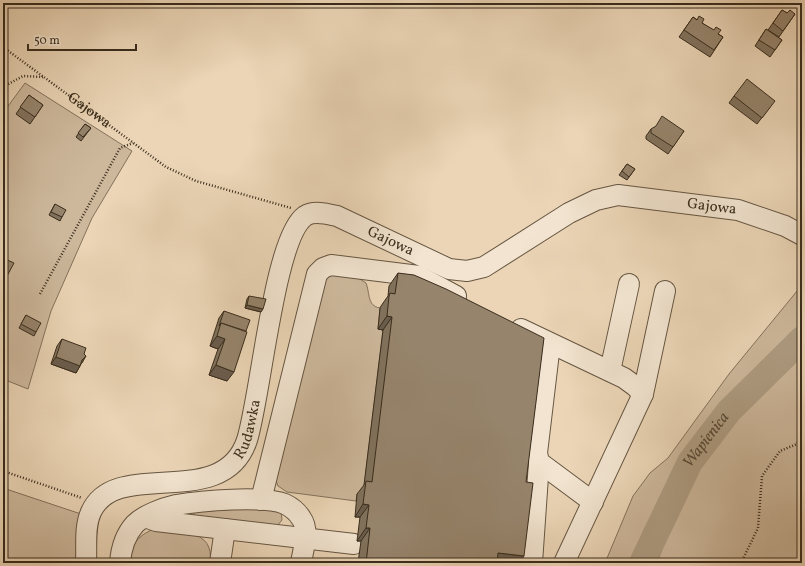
<svg xmlns="http://www.w3.org/2000/svg" width="805" height="566" font-family="Vollkorn,serif">
<rect width="100%" height="100%" fill="#ebd5b6"/>
<filter id="stains"><feTurbulence type="fractalNoise" baseFrequency=".005" numOctaves="4"/><feColorMatrix values="0 0 0 0 .2 0 0 0 0 .09 0 0 0 0 .02 0 0 0 .5 -.17"/></filter>
<radialGradient id="worn" r=".72"><stop offset=".6" stop-color="#630" stop-opacity="0"/><stop offset="1" stop-color="#630" stop-opacity=".3"/></radialGradient>
<g fill="#cdb89c" stroke="#83725c">
<polygon points="25,83 132,151 92,218 51,311 28,389 3,379 3,113"/>
<path d="M334 275 357 277 366 283C370 293 367 306 380 308L378 329 383 330 363 495 357 494 356 501 287 492 278 486 276 481 320 287 329 276Z"/>
<polygon points="802,285 802,328 725,400 684,452 644,530 632,563 605,563 633,496 650,473 668,458 729,374"/>
<polygon points="802,355 802,563 657,563 670,526 696,475 729,424"/>
<polygon points="3,488 81,514 80,563 3,563"/>
<polygon points="268,507 281,512 282,520 277,526 193,517 194,512"/>
<path d="M154 529C178 532 215 528 210 563H128C131 545 137 536 154 529Z"/>
</g>
<g fill="none" stroke-linecap="round" stroke-linejoin="round">
<path stroke="#ae9c82" stroke-width="26" id="s1" d="M642 563 690 462 729 411 802 339"/>
<g stroke="#665642" stroke-width="22">
<g id="minor">
<polyline points="521,329 624,378 635,386 643,394"/>
<polyline points="550,344 537,453 539,462 593,502"/>
<polyline points="610,371 629,284"/>
<polyline points="261,500 317,274 323,268 331,265 419,276 456,296"/>
<polyline points="145,517 156,521 354,544"/>
<path id="s3" d="M86 563C87 547 84 527 91 512 116 456 223 513 247 440 261 396 274 238 305 216 314 210 328 214 337 216L449 269 467 271 484 267 569 213 596 200 618 195 738 210 785 226 802 235"/>
<path d="M120 563C121 549 125 535 135 524 144 515 163 508 176 505 200 501 264 495 285 504 291 507 298 513 301 518 310 530 303 550 301 563"/>
<polyline points="220,563 225,529"/>
<polyline points="532,563 539,462"/>
<polyline points="564,563 643,394 665,291"/>
</g>
</g>
<g stroke="#392c1c" stroke-width="2.5" stroke-dasharray="1 2" stroke-linecap="butt">
<path id="s2" d="M3 47 166 167 196 181 291 208"/>
<polyline points="3,87 23,76 43,77"/>
<polyline points="40,294 120,148 133,143"/>
<polyline points="3,471 82,498"/>
<polyline points="741,563 758,528 762,476 780,451 797,444 802,434"/>
</g>
<use href="#minor" stroke="#f2e4d0" stroke-width="20"/>
</g>
<g fill="#81725d" stroke="#392c1c">
<polygon points="684,3 693,3 690,8 683,4"/>
<polygon points="782,10 787,13 795,14 779,37 768,30"/>
<polygon points="693,17 723,37 710,57 679,37"/>
<polygon points="766,29 782,40 770,57 755,46"/>
<polygon points="29,95 43,105 30,124 16,114"/>
<polygon points="734,96 770,107 757,124 729,103"/>
<polygon points="85,124 91,128 81,141 76,137"/>
<polygon points="651,129 684,131 668,154 646,139 646,136"/>
<polygon points="627,164 635,169 627,180 619,175"/>
<polygon points="55,204 62,217 60,221 49,215"/>
<polygon points="3,258 6,278 4,282 3,281"/>
<polygon points="398,273 526,482 519,563 358,563 361,541 357,541 360,517 355,517 357,494 364,485 383,330 378,329 380,308 381,306 388,296 389,286"/>
<polygon points="249,296 261,312 245,308 247,299"/>
<polygon points="224,311 227,381 209,375 218,349 210,346 219,318"/>
<polygon points="26,315 36,332 34,336 19,328"/>
<polygon points="62,339 81,364 76,373 51,364 57,346"/>
</g>
<g fill="#695c4c" stroke="#392c1c">
<polygon points="247,305 263,309 261,312 245,308"/>
<polygon points="387,316 392,317 383,330 378,329"/>
<polygon points="217,336 225,339 218,349 210,346"/>
<polygon points="86,356 82,363 79,365 80,366 76,373 51,364 56,357 82,360"/>
<polygon points="216,365 234,372 227,381 209,375"/>
<polygon points="363,504 369,505 360,517 355,517"/>
<polygon points="366,528 370,528 361,541 357,541"/>
<polygon points="498,553 524,556 519,563 491,563"/>
</g>
<g fill="#96846c" stroke="#392c1c">
<polygon points="782,10 787,13 790,10 795,14 783,31 773,23"/>
<polygon points="699,16 704,19 702,23 714,30 716,27 721,30 718,34 723,37 714,50 684,30 693,17 697,20"/>
<polygon points="766,29 782,40 775,50 759,40"/>
<polygon points="747,79 775,101 762,118 734,96"/>
<polygon points="29,95 43,105 35,117 20,107"/>
<polygon points="662,116 684,131 673,147 651,133 651,129 656,126"/>
<polygon points="85,124 91,128 83,137 78,133"/>
<polygon points="627,164 635,169 629,177 622,171"/>
<polygon points="55,204 66,210 62,217 51,212"/>
<polygon points="3,258 14,263 6,278 3,277 3,274 4,272 3,272"/>
<polygon points="398,273 414,275 446,289 544,338 526,482 533,483 524,556 498,553 497,563 366,563 370,528 366,528 369,505 363,504 366,481 372,482 392,317 387,316 389,296 390,293 395,294"/>
<polygon points="249,296 266,299 263,309 247,305"/>
<polygon points="224,311 250,320 246,331 221,323 219,326"/>
<polygon points="26,315 41,323 36,332 21,324"/>
<polygon points="221,323 247,332 234,372 216,365 225,339 217,336"/>
<polygon points="62,339 86,348 84,354 86,356 82,360 80,366 56,357"/>
</g>
<g text-anchor="middle" dominant-baseline="central" stroke-width="3.5" stroke-linejoin="round" paint-order="stroke">
<g font-size="15" fill="#392c1c" stroke="#f2e4d0">
<text stroke="none"><textPath href="#s2" startOffset="107">Gajowa</textPath></text>
<text stroke="none"><textPath href="#s3" startOffset="909">Gajowa</textPath></text>
<text stroke="none"><textPath href="#s3" startOffset="561">Gajowa</textPath></text>
<text stroke="none"><textPath href="#s3" startOffset="246">Rudawka</textPath></text>
</g>
<g font-size="16" font-style="italic" fill="#564836" stroke="#f2e4d0">
<text stroke="none"><textPath href="#s1" startOffset="139">Wapienica</textPath></text>
</g>
</g>
<rect width="805" height="566" fill="none" stroke="#ebd5b6" stroke-width="16"/>
<rect x="4" y="4" width="797" height="558" fill="none" stroke="#392c1c" stroke-width="2"/>
<rect x="8" y="8" width="789" height="550" fill="none" stroke="#392c1c"/>
<path d="M28 44v6h108v-6" fill="none" stroke="#392c1c" stroke-width="2"/>
<text x="34" y="44" font-size="12" fill="#392c1c" stroke="#f2e4d0" stroke-width="3" paint-order="stroke">50 m</text>
<rect width="100%" height="100%" filter="url(#stains)"/>
<rect width="100%" height="100%" fill="url(#worn)"/>
</svg>
